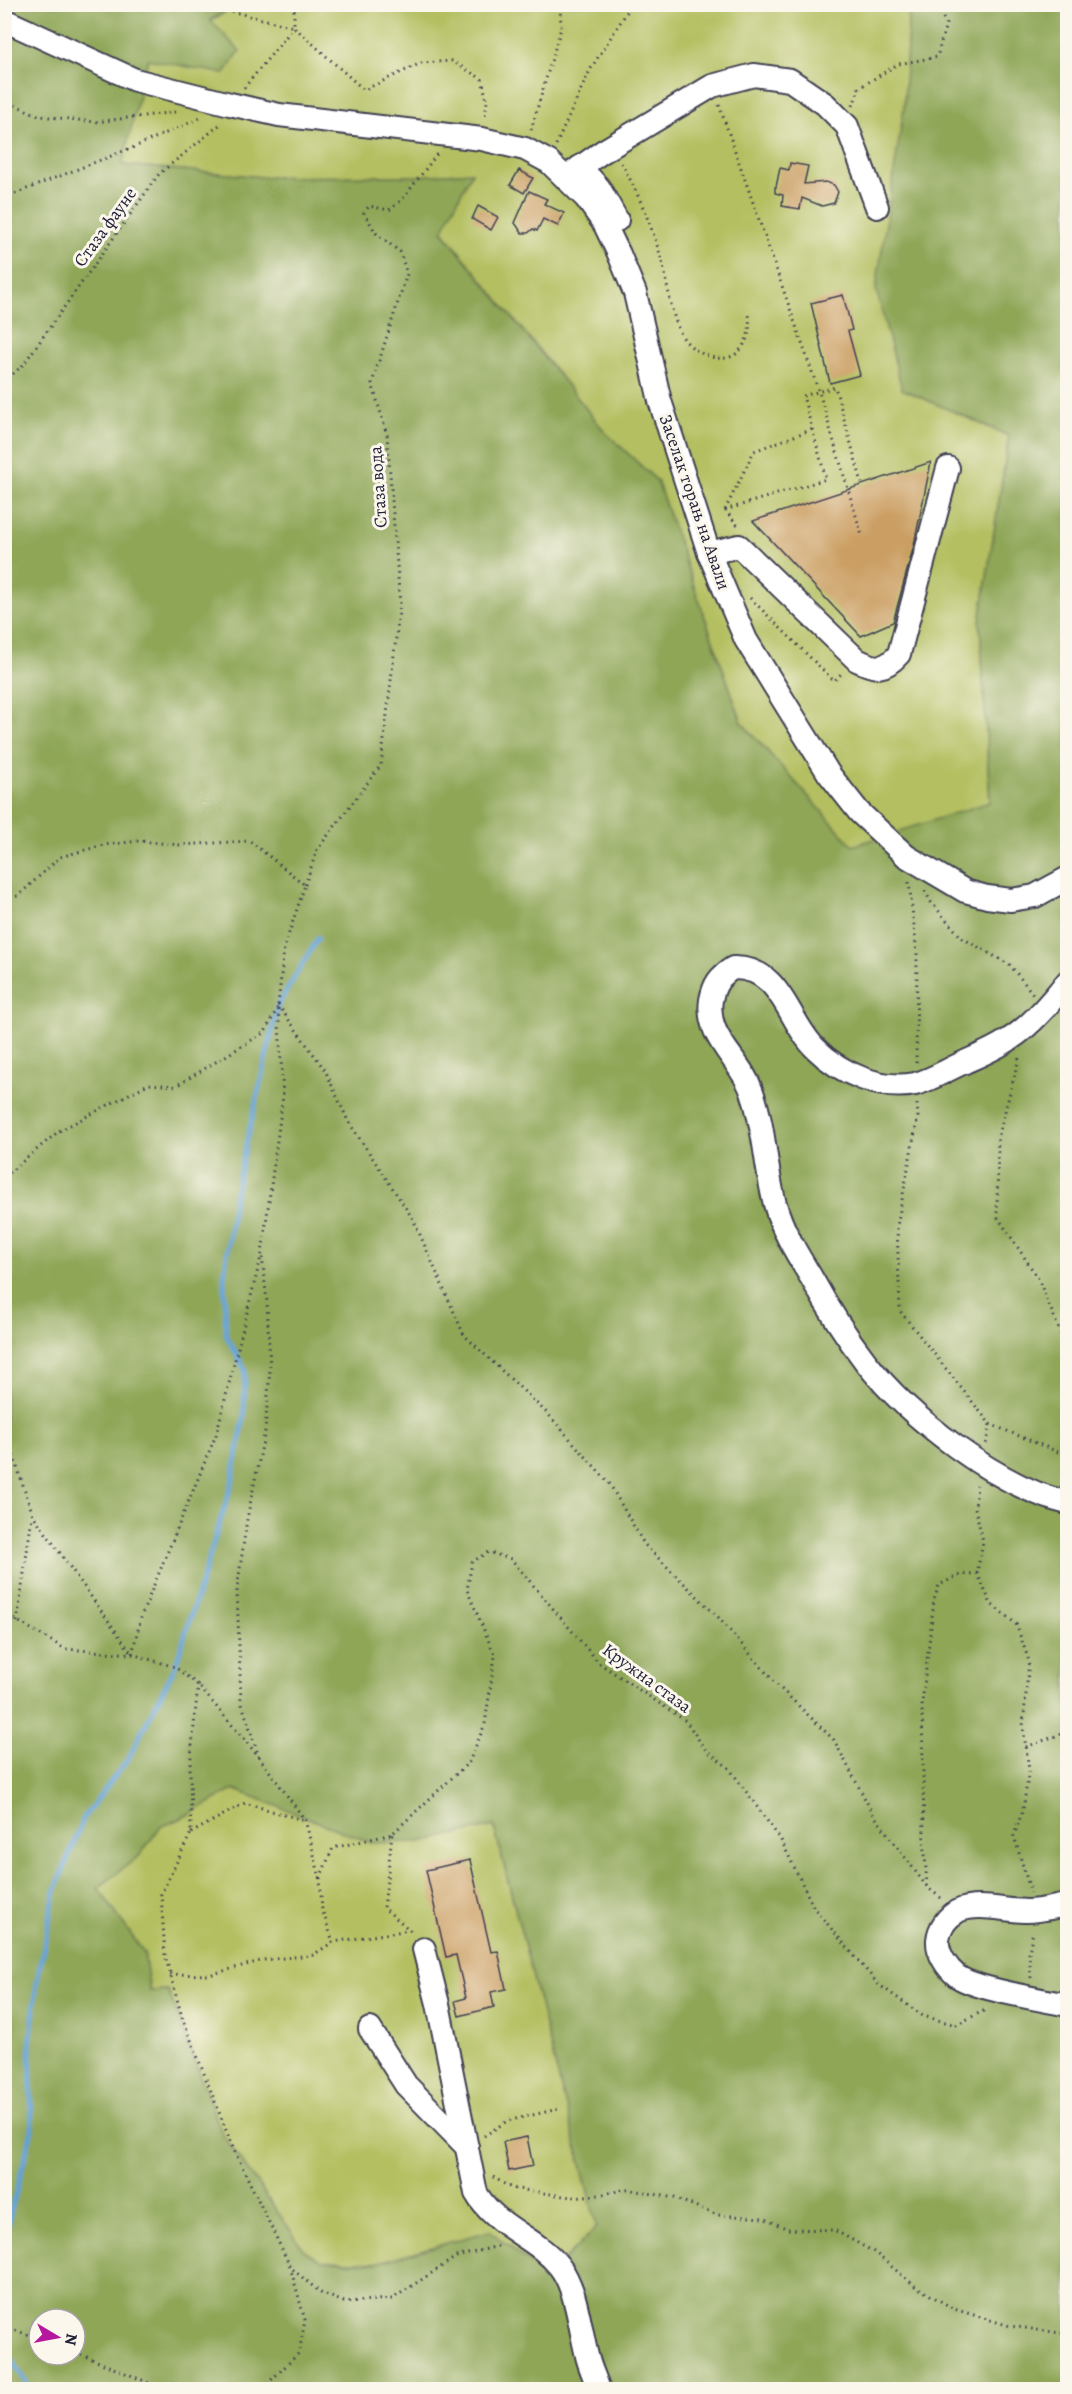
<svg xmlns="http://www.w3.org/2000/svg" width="1072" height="2394" font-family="Alegreya,serif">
<rect width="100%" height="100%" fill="#fbf7ec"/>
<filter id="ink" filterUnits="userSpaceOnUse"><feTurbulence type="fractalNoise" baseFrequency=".0167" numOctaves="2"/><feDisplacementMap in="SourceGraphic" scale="12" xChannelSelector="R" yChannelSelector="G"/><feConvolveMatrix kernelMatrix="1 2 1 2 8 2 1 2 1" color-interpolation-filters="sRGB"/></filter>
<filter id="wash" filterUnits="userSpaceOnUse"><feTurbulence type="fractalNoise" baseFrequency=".008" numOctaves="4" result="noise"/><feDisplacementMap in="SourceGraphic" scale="24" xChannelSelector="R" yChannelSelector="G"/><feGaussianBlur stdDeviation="1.35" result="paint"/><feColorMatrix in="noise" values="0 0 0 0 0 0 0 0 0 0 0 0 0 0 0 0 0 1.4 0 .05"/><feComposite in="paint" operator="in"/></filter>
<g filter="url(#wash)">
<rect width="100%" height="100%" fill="#f3e9d1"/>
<g fill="#b3bf61" stroke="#6a704e" stroke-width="1.5">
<polygon points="237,5 909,5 904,107 902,389 1009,436 980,622 990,803 853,846 742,723 657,481 605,432 442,230 472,172 418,176 263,177 121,165 148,59"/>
<polygon points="234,1789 372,1843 494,1826 597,2227 547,2277 490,2231 376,2263 322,2261 305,2251 222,2134 168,1990 150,1991 144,1953 98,1888 140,1855 160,1827 180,1819"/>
</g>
<path fill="#8ea657" stroke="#586449" stroke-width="1.5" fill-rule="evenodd" d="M5 5H237L210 20 240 51 224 74 148 59 122 165 263 177 418 176 472 172 442 231 605 432 657 481 742 723 853 846 990 802 980 622 1009 436 902 389 876 289 904 107 909 5H1067V2389L5 2390ZM234 1789 372 1843 420 1842 494 1826 597 2227 547 2277 490 2231 376 2263 322 2261 305 2251 222 2134 168 1990 150 1991 144 1953 98 1888 140 1855 160 1827 180 1819ZM39 2319H75V2355H39Z"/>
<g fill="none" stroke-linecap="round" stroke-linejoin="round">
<g stroke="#62a1d4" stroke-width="5">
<polyline points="4,2238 32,2130 30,2045 37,1981 55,1891 84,1817 128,1759 175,1667 232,1483 244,1417 245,1370 226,1335 224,1278 234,1197 278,1005 318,938"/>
<polyline points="4,2335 7,2352 31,2390"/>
</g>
</g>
<g id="blocks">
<g fill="#cb9f64">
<polygon points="790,163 808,166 804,184 826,182 834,185 838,192 834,203 822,206 802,198 800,209 782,206 783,195 775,193 775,187 776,187 780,168 789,170"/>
<polygon points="519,170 533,178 524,193 510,185"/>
<polygon points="529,191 547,199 544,204 564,213 558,226 543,219 537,231 533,229 528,233 522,233 515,223"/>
<polygon points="478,206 498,217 491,230 472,219"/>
<polygon points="843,295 852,330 848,331 860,375 830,383 811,303"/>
<polygon points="931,462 914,545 893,622 861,636 753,521"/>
<polygon points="470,1860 491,1952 498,1951 506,1989 491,1992 494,2007 459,2016 455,2001 466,1998 456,1955 446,1957 426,1870"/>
<polygon points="527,2137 533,2166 509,2171 503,2142"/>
</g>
</g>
</g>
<g filter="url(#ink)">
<use href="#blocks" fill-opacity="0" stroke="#414052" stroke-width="1.5"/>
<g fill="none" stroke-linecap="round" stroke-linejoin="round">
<g stroke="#414052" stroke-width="26">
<g id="minor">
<polyline points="4,20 135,80 230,104 279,115 482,139 525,149 549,162 586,198 605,225 619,254 635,293 660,401 709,553 746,640 829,774 859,812 906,856 965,891 987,897 1011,900 1035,896 1068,878"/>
<polyline points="580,167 599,188 617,220"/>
<polyline points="566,177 602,152 712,86 754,75 790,80 825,104 847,126 877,207"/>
<path d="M709 553 739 546 857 660C876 669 884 671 899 654L948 468"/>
<path d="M1068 981C1055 996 1043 1012 1028 1025 1010 1042 987 1052 965 1062 950 1068 932 1080 915 1084 881 1091 840 1073 816 1049 787 1021 782 967 733 968 720 976 714 984 711 1000 705 1038 741 1059 752 1092 765 1128 765 1167 775 1204 782 1230 797 1254 811 1277 827 1306 845 1335 865 1361 908 1417 998 1487 1068 1503"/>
<path d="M1068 1905C1054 1907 1040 1911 1027 1911 1005 1911 978 1902 958 1911 947 1917 939 1928 938 1940 937 1953 947 1968 957 1976 974 1989 1044 2000 1068 2005"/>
<path d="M424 1949 438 2004 476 2193C496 2228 535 2236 559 2266 578 2289 580 2335 589 2363 592 2372 596 2381 599 2390"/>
<polyline points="370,2029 406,2085 467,2147"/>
</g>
</g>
<g stroke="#414052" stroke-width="3" stroke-dasharray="1.5 4.5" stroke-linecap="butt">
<polyline points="215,4 226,10 294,27"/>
<polyline points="294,4 294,27 364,90 421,63 452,61 482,79 487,102 485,119"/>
<polyline points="244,88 294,27"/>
<polyline points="4,100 40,116 96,122 175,112"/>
<polyline points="719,105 819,392 862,536"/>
<polyline points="853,106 859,88 898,64 937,57 946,24 936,4"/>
<polyline points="531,130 561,28 560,4"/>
<polyline points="556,145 590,70 632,4"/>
<path d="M621 163C639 194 652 227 662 261 668 284 670 311 680 332 688 352 725 370 741 349 749 338 750 329 749 315"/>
<polyline points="4,198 139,145 200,118"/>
<polyline points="4,382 23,365 159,174 222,123"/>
<polyline points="725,510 826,479 803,396 835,387 862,483"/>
<polyline points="725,510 754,451 813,429"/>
<polyline points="725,510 739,527"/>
<polyline points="750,598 834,681 842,673"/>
<polyline points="909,882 917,953 916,1064"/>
<polyline points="305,885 317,850 381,765 400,604 387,435 372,383 407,274 400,252 376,233 364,213 369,206 389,210 402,200 437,154"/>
<polyline points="925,891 931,902 962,938 1010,965 1033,994"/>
<polyline points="4,897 18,896 60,857 103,845 139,841 180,845 250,841 305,885 284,948 278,1005 283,1096 262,1253 216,1435 142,1614 132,1654"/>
<polyline points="278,1005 325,1070 348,1121 413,1219 464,1335 548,1414 609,1483 644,1544 718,1617 776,1684 834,1740 873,1814 927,1887 941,1898"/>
<polyline points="1019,1058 998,1138 997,1216 1038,1278 1068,1351"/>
<polyline points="917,1104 918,1116 897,1226 900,1311 990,1424 986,1444"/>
<polyline points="4,1177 59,1131 148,1084 176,1086 265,1032 278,1007"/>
<polyline points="990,1424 1068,1456"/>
<polyline points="4,1427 33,1515 132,1654"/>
<polyline points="977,1573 991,1604 1016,1624 1029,1661 1023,1726 1029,1770 1023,1809 1014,1836 1031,1893"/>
<polyline points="4,1613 65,1649 132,1654 175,1667 198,1685 259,1757 305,1820 320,1878 322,1909 333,1942"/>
<polyline points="17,1622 32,1517"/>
<polyline points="198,1685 190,1767 191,1833 161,1894 165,1955 182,2017 233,2148 291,2268 321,2293 344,2302 392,2299 456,2257 502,2245"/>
<polyline points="1026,1747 1061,1734 1068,1706"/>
<polyline points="259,1757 241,1701 237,1590 247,1519 265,1431 270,1370 267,1302 262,1255"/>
<polyline points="191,1833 245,1803 303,1820"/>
<polyline points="392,1834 384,1908 411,1931"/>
<polyline points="320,1878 333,1848 392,1834 469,1762 485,1724 495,1656 467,1590 472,1562 488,1552 511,1559 599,1663 686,1721 705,1749 729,1768 781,1840 814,1908 878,1984 923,2016 956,2025 987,2009"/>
<polyline points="927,1886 924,1837 922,1703 934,1600 939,1585 960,1575 977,1573 983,1541 975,1508 977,1485"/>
<polyline points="170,1974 209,1975 264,1960 313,1955 333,1942 410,1930"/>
<polyline points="1031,1978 1029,1952 1033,1931"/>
<polyline points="484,2136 507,2121 558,2109"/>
<polyline points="493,2177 511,2188 570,2197 599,2195 627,2189 674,2198 718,2215 763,2218 788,2229 834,2230 874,2252 915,2286 954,2309 1010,2326 1068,2334"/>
<polyline points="4,2327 39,2338"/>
<polyline points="75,2352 166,2390"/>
<polyline points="257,2390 263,2388 299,2353 305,2320 291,2270"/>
</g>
<use href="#minor" stroke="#fff" stroke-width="22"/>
</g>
</g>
<g text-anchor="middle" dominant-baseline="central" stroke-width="6" stroke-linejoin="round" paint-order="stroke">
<g font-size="18" fill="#22223b" stroke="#fbf7ec">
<text transform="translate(105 227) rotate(-54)">Стаза фауне</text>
<text transform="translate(378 487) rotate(-94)">Стаза вода</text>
<text transform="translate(695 502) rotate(71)">Заселак торањ на Авали</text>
<text transform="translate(647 1678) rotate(36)">Кружна стаза</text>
</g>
</g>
<rect width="1072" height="2394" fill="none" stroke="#fbf7ec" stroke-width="24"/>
<g transform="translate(57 2337) rotate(100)"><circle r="28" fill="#fbf7ec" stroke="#a4a2a5" stroke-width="1.5"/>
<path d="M0-4.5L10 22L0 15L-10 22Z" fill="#b5179e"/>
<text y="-9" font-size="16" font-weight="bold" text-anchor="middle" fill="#22223b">N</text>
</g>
</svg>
